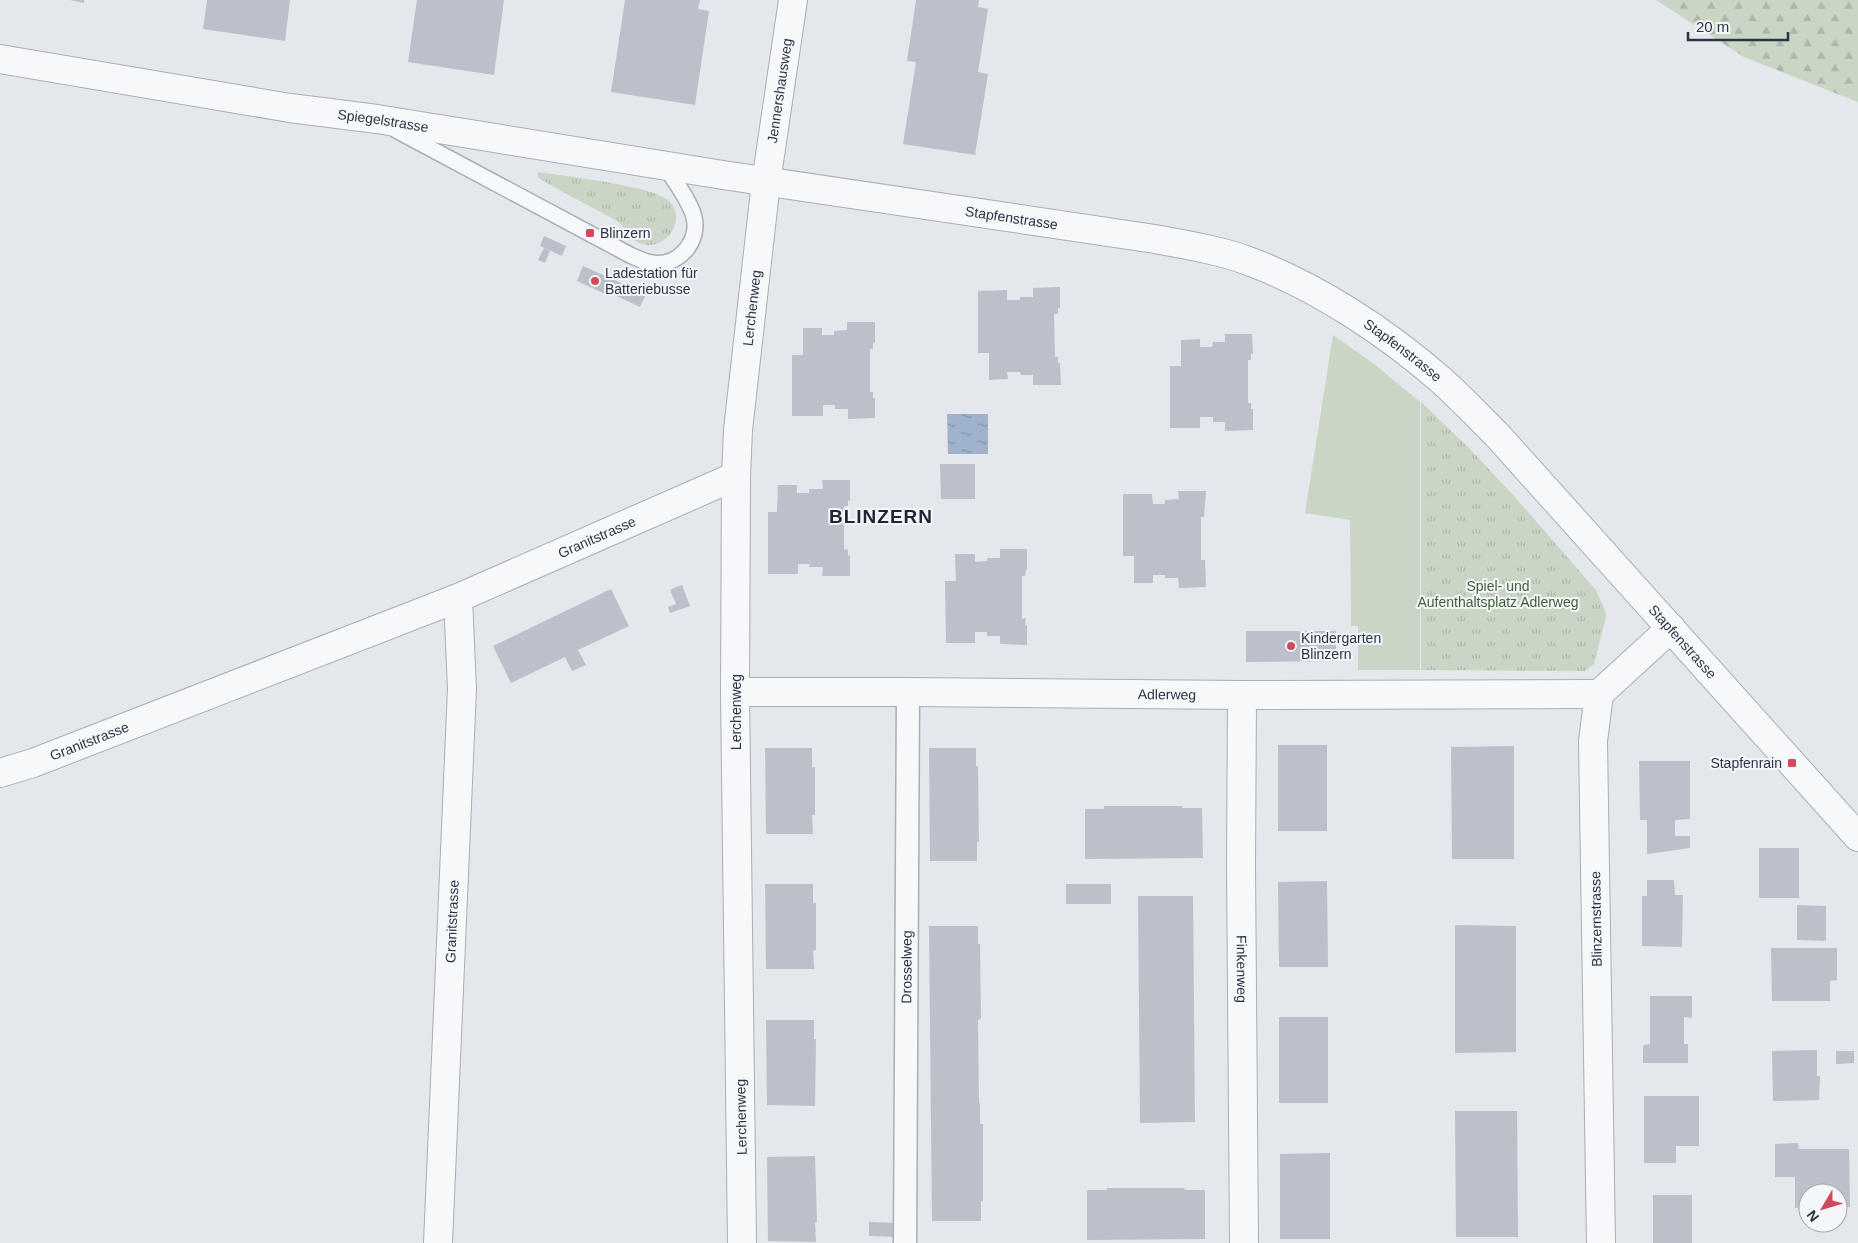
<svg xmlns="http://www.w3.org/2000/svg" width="1858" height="1243" font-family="Helvetica,sans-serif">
<defs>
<pattern id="grass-tufts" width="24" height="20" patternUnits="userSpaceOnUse" patternTransform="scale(1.25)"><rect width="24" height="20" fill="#c9d6c5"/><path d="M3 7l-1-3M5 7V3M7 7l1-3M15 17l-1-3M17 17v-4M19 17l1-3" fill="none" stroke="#adb8ab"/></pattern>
<pattern id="forest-firs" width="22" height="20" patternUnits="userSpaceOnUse" patternTransform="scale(1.25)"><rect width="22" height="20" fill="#c9d6c5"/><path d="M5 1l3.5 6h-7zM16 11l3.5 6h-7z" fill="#adb8ab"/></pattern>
<pattern id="water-ripples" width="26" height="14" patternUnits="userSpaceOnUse" patternTransform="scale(1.25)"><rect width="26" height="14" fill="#9fb4cc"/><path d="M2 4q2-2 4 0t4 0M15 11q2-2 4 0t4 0" fill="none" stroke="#8293a7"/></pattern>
</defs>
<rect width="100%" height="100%" fill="#e4e7ec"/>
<g fill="url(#grass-tufts)">
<path d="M538 172C564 176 652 186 668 200 689 219 665 254 639 243 629 239 626 228 618 222 610 216 600 212 591 207 574 198 556 188 538 178Z"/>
<polygon points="1421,402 1467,446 1514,496 1596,590 1606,613 1605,621 1594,664 1585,671 1421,670"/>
</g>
<polygon fill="url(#forest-firs)" points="1656,0 1858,0 1858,102 1744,57"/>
<polygon fill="#c9d6c5" points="1333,335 1374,364 1420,402 1420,670 1358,670 1358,626 1351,626 1350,520 1305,513"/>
<polygon fill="url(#water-ripples)" points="947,414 988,414 988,454 948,454"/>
<g fill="#bbc0ca">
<polygon points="70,0 84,0 84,3"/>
<polygon points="207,0 290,0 285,41 203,29"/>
<polygon points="417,0 504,0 494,75 408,62"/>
<polygon points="625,0 700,0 698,9 709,11 695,105 611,92"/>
<polygon points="916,0 979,0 978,7 988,9 978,72 988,74 975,155 903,144 916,62 907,61"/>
<polygon points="544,236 566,246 562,256 540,246"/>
<polygon points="544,248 550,251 545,263 538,260"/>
<polygon points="583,266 646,294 640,307 608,292 607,295 577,281"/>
<polygon points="1060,287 1060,308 1058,308 1058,314 1054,314 1055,357 1058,357 1058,363 1060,363 1061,385 1033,385 1033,375 1021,375 1020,372 1007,372 1008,379 989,380 989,353 978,353 978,291 1007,290 1007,300 1020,300 1020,297 1033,297 1033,288"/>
<polygon points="847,322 875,322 875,343 873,343 873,349 870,349 870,392 873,392 873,398 875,398 875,418 848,419 848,409 835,409 835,405 823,405 823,416 792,416 792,355 803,355 803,328 822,328 822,335 834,335 834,331 847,330"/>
<polygon points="1225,334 1252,334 1253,354 1251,354 1251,360 1248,360 1248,403 1251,403 1251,409 1253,409 1253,430 1225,431 1225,422 1213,422 1213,417 1200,417 1200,428 1170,428 1170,366 1181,366 1181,340 1200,339 1200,347 1212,347 1213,342 1225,342"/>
<polygon points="940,464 975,464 975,499 941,499"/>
<polygon points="822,480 850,480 850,501 848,500 848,506 844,506 844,550 848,549 848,555 850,555 850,576 822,576 823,567 809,567 810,564 798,564 798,574 768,574 768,512 777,512 778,485 797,485 797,493 809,493 809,489 823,489"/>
<polygon points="1178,491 1206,491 1204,517 1201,517 1201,560 1205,560 1206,587 1179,588 1178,578 1165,578 1165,575 1153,575 1153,583 1134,583 1134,556 1123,556 1123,494 1152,494 1153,504 1165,504 1165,500 1179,499"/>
<polygon points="1000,549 1027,549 1027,570 1026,570 1025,576 1022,576 1022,619 1026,618 1025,625 1027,625 1027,645 1000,644 1000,636 987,636 987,632 975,632 975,643 946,643 945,581 956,581 955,554 975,554 975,562 987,561 987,558 1000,558"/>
<polygon points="682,585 690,606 670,613 668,607 676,604 670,590"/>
<polygon points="611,589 629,626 578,650 586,665 572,671 565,657 511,683 493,646"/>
<polygon points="1246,631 1336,631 1336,661 1246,662"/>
<rect x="1278" y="745" width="49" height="86"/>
<polygon points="1514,746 1514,859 1452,859 1451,747"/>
<polygon points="765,748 812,748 812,767 815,767 815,815 812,815 813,834 766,834"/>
<polygon points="929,748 976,748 976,766 978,766 979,841 977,842 977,861 930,861"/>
<polygon points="1639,761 1690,761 1690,819 1675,820 1675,836 1690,836 1690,848 1647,854 1647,820 1640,820"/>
<polygon points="1104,806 1182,806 1182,808 1202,808 1203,858 1085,859 1085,809 1104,809"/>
<rect x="1759" y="848" width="40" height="50"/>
<polygon points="1647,880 1674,880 1675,895 1683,895 1682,947 1642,946 1642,896 1647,896"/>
<polygon points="1327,881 1328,967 1279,967 1278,882"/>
<polygon points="765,884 813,884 813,903 816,903 816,950 813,951 814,969 766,969"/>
<rect x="1066" y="884" width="45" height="20"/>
<polygon points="1138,896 1193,896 1195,1122 1140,1123"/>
<polygon points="1797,905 1826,906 1826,941 1797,940"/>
<polygon points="1455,925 1516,926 1516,1052 1455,1053"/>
<polygon points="929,926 978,926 978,944 980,944 981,1019 978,1020 979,1103 980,1103 980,1124 983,1124 983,1201 981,1201 981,1221 932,1221"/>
<polygon points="1771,948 1837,948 1837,980 1830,981 1830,1001 1772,1001"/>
<polygon points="1650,996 1692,996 1692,1018 1684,1017 1684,1044 1688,1044 1688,1063 1643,1063 1643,1045 1650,1044"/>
<rect x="1279" y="1017" width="49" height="86"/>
<polygon points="766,1020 814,1020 814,1039 816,1039 815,1106 767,1105"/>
<polygon points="1817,1050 1817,1076 1820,1076 1819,1100 1773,1101 1772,1051"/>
<polygon points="1836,1051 1854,1051 1854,1063 1836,1064"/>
<polygon points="1644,1096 1699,1096 1699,1146 1676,1146 1676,1163 1644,1163"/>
<polygon points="1455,1111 1517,1111 1518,1237 1456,1237"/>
<polygon points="1798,1143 1799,1149 1849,1149 1850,1207 1838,1207 1838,1193 1808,1193 1808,1207 1795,1208 1795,1177 1775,1177 1775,1144"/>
<polygon points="1330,1153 1330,1239 1280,1239 1280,1154"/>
<polygon points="815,1156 817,1222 815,1222 816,1242 768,1241 767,1157"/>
<polygon points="1107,1188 1184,1188 1185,1190 1205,1190 1205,1239 1087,1240 1087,1190 1107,1190"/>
<rect x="1653" y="1195" width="39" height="48"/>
<polygon points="869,1222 897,1223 897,1237 869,1236"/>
</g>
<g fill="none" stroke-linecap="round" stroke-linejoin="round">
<g stroke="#a9aeb7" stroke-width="18">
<path id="service" d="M396 130 630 255C637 258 644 262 652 263 677 267 700 243 694 217 689 199 675 182 665 166"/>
</g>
<g stroke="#a9aeb7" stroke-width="25">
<g id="pedestrian">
<path id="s1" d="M905 1243 908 692"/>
</g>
</g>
<g stroke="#a9aeb7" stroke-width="30">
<g id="minor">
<path id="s2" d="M0 59 290 108 377 119 723 175 1155 239C1187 245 1220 250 1251 262 1318 287 1387 333 1441 380 1461 398 1479 417 1498 436L1858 837"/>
<path id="s3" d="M735 692H908L1242 695 1599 694"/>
<path id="s4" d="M1242 695 1241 865 1244 1243"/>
<path id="s5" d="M0 773 33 763 458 598 736 476"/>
<path id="s6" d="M438 1243 462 689 458 598"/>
<path id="s7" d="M742 1243 735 692 736 476 738 430 766 182 793 0"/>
<polyline points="1601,1243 1593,741 1599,694 1671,628"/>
</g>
</g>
<use href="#service" stroke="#f7f8fa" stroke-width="15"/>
<use href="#pedestrian" stroke="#f7f8fa" stroke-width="22"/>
<use href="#minor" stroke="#f7f8fa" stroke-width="28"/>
</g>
<g fill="#d1495b" stroke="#f4f6f9" stroke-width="2">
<rect x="585" y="228" width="10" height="10" rx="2.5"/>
<circle cx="595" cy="281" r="5"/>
<circle cx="1291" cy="646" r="5"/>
<rect x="1787" y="758" width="10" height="10" rx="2.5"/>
</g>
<g text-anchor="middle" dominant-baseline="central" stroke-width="4" stroke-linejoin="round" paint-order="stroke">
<g font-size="14" fill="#2b3445" stroke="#f4f6f9">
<text stroke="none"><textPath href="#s7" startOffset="1155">Jennershausweg</textPath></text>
<text stroke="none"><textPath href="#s2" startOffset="388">Spiegelstrasse</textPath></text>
<text stroke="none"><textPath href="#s2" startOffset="1024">Stapfenstrasse</textPath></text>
<text stroke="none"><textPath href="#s7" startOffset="936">Lerchenweg</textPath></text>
<text stroke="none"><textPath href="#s2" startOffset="1444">Stapfenstrasse</textPath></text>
<text stroke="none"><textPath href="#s5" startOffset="642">Granitstrasse</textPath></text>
<text stroke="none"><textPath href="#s2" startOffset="1849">Stapfenstrasse</textPath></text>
<text stroke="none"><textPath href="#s3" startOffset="432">Adlerweg</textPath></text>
<text transform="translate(736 712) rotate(-90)">Lerchenweg</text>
<text stroke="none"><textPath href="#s5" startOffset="95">Granitstrasse</textPath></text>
<text transform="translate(1596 919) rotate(-91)">Blinzernstrasse</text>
<text stroke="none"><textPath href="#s6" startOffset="322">Granitstrasse</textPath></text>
<text stroke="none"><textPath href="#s1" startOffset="276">Drosselweg</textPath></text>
<text stroke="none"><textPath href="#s4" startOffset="274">Finkenweg</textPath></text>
<text transform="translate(741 1117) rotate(-91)">Lerchenweg</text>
</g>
<g font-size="14" fill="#2b3445" stroke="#f4f6f9" text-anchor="start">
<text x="600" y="233">Blinzern</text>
<text x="605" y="273">Ladestation für<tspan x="605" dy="16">Batteriebusse</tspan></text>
<text x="1301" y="638">Kindergarten<tspan x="1301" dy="16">Blinzern</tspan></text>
<text x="1782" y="763" text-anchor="end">Stapfenrain</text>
</g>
<g font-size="14" fill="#3f6138" stroke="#f4f6f9">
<text x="1498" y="586">Spiel- und<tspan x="1498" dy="16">Aufenthaltsplatz Adlerweg</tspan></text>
</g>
<g font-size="19" font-weight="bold" letter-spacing="1" fill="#1d2536" stroke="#f4f6f9">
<text x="881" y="516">BLINZERN</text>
</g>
</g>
<g transform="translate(1823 1208) rotate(232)"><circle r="24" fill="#f4f6f9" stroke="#a4a8b1"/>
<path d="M0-4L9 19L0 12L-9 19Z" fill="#d1495b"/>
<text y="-8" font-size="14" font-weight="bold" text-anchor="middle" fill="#2b3445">N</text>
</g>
<path d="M1688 32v8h100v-8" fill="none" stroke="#2b3445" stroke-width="2.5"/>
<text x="1696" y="32" font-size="15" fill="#2b3445" stroke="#f4f6f9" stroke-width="4" paint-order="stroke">20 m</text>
</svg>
